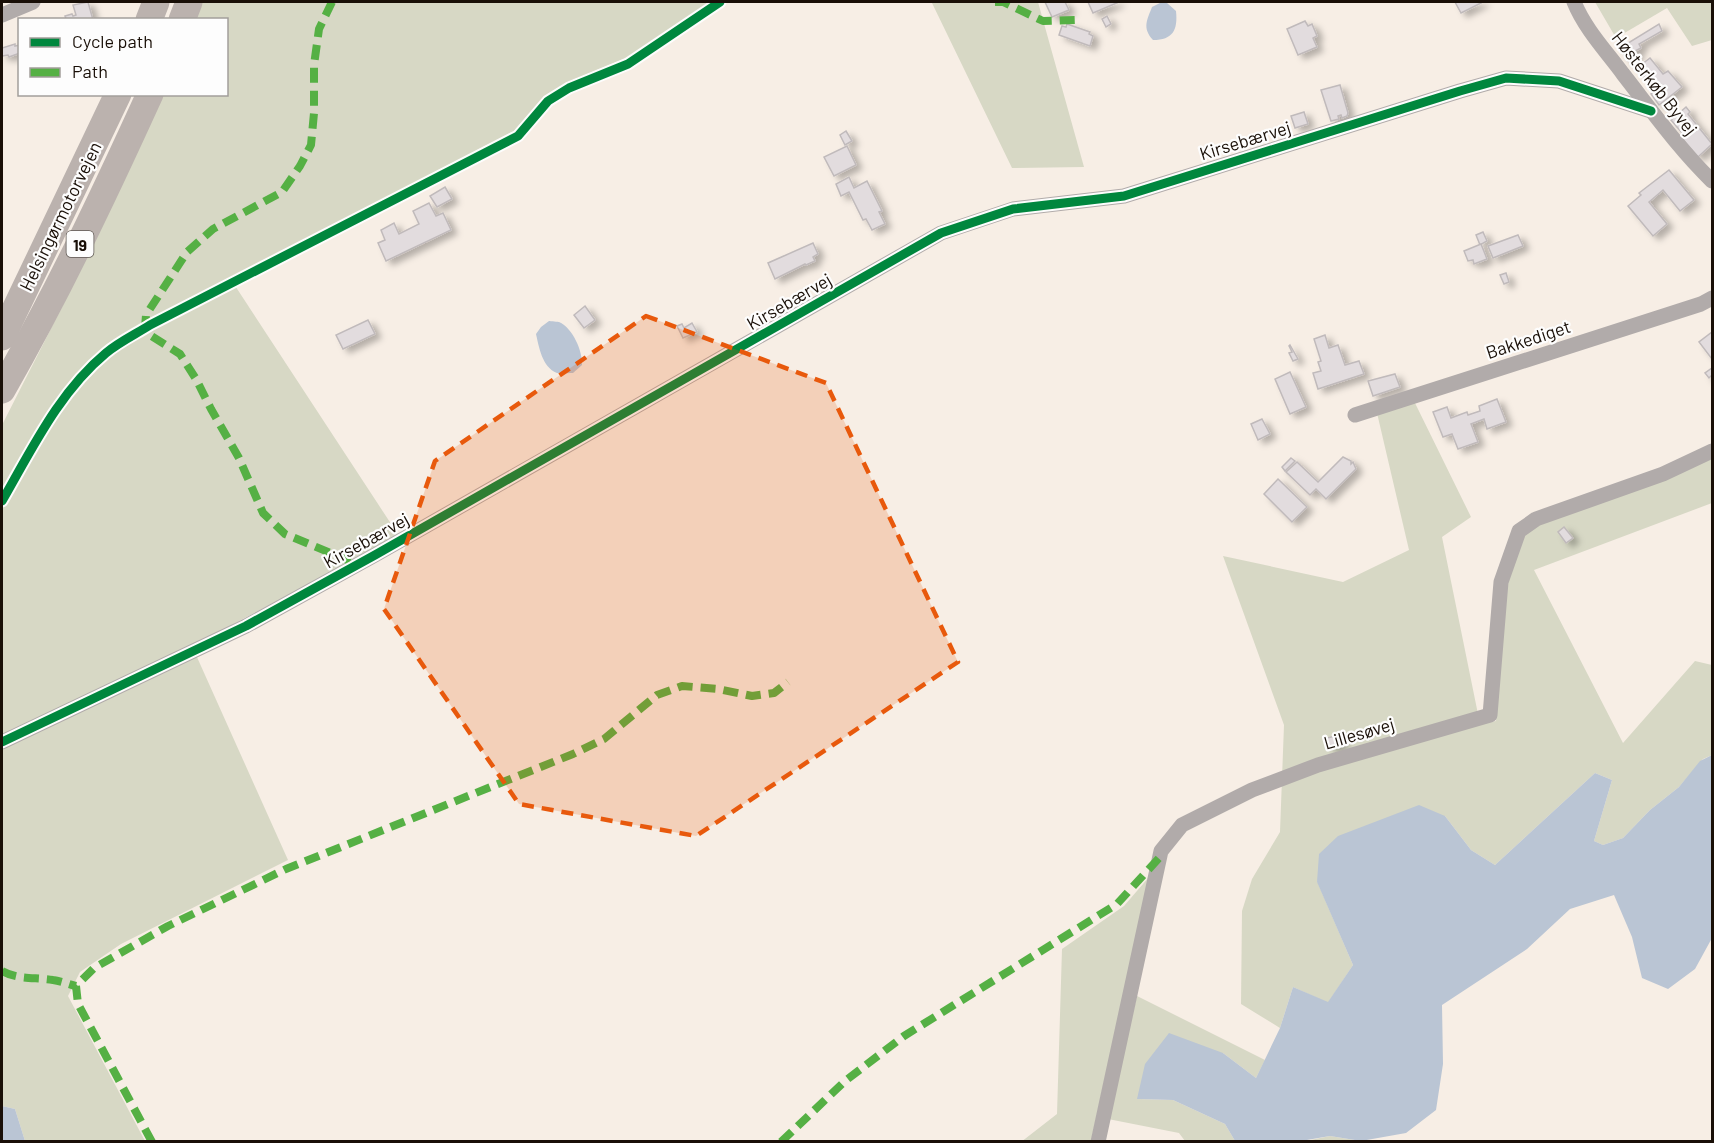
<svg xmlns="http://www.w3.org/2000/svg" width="1714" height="1143" font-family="Barlow,sans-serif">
<defs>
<filter id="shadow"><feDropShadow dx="6" dy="4" stdDeviation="3" flood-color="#0004"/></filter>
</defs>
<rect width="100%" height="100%" fill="#f7eee5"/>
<g fill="#d7d8c5">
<polygon points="199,2 718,2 712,8 628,57 568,82 544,97 514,131 230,278 399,536 192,646 288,860 121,944 80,972 68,996 145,1141 25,1141 15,1109 2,1106 2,425 62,307 161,95 226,94 226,20 192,19"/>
<polygon points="929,2 1038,2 1084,167 1012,168 932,3"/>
<polygon points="1595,2 1712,2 1712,40 1692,46 1667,8 1616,38"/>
<polygon points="1414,401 1471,517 1442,537 1480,724 1496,721 1506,584 1524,535 1540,523 1712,456 1712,503 1534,570 1623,743 1695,661 1712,665 1712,755 1703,759 1679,787 1650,810 1623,838 1603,845 1594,841 1612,780 1595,773 1495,865 1471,850 1445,816 1317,881 1353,965 1328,1003 1293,987 1280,1028 1241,1004 1242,911 1252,879 1280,832 1284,725 1223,556 1343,582 1409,550 1377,413"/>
<polygon points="1149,877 1091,1141 1021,1142 1057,1114 1062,949 1124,906"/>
<polygon points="1137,996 1265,1060 1256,1078 1223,1053 1137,1099 1173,1100 1225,1124 1235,1141 1185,1141 1179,1133 1108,1119"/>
<polygon points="1330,1136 1361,1141 1301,1142"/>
</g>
<g fill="#bac5d4">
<path d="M1160 3H1167L1176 11C1178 30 1173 40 1153 40 1142 28 1147 20 1152 7Z"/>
<path d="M549 321C550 321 559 322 559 322 573 328 583 352 582 365L573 373C568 373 561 374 557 373 542 367 539 347 536 334L541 327Z"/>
<polygon points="1712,755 1712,938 1695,969 1668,989 1642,978 1632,937 1614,895 1570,909 1527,949 1442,1005 1443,1064 1436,1110 1406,1133 1361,1141 1330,1136 1301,1141 1235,1141 1225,1124 1173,1100 1137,1099 1145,1064 1169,1033 1223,1053 1256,1078 1280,1028 1293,987 1328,1002 1353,965 1317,882 1319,854 1338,836 1419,805 1445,816 1471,850 1495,865 1595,773 1612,780 1594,841 1603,845 1623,838 1650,810 1679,787 1700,761"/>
<polygon points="2,1106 15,1109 25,1141 2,1141"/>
</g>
<g fill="#e2dcde" stroke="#c0babb" stroke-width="1.5" filter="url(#shadow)">
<polygon points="88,2 93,20 64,20 66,19 65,16 72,14 73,16 76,15 73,5"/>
<polygon points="1045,2 1065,2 1069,10 1052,17"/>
<polygon points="1088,2 1119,2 1093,13"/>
<polygon points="1455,2 1483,2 1461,13"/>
<polygon points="1107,16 1111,24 1106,27 1102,19"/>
<polygon points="1305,21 1308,26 1312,24 1317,36 1313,38 1317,47 1298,55 1287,29"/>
<polygon points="1067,24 1090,32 1089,34 1093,36 1090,46 1059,35 1062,26 1066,27"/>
<polygon points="1659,24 1662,31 1639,44 1641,48 1635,51 1638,56 1628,61 1620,48"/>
<polygon points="15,44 15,46 20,45 20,53 9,57 8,55 2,56 2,48"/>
<polygon points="1650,58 1663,74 1668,71 1682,87 1659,105 1651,94 1655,91 1637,68"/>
<polygon points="1340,85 1348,113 1347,116 1342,118 1341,115 1338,116 1339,119 1331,121 1321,90"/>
<polygon points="1686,107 1690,112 1688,114 1712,144 1698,157 1680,136 1683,134 1671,120"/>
<polygon points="1304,112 1308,124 1295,128 1291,116"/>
<polygon points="846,131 852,141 845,145 840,135"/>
<polygon points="847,146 856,165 834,176 824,157"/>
<polygon points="1669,170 1694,200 1680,211 1663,190 1649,202 1667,224 1653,236 1628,206 1641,195 1639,193"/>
<polygon points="849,177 854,188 867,181 882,211 879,212 885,224 872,230 866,219 863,220 849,192 841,196 836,184"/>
<polygon points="445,187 452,199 437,207 430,196"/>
<polygon points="429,203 436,216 443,213 451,230 386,261 378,243 385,240 381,230 394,223 399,234 419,224 413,211"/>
<polygon points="1483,232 1487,241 1480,245 1476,235"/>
<polygon points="1518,235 1523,246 1493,258 1488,246"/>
<polygon points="813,243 818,254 813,257 815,261 806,265 805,264 775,279 768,263"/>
<polygon points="1481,244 1487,259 1474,264 1473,260 1468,261 1464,251"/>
<polygon points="1506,273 1509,282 1504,284 1500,275"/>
<polygon points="585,306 595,320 584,328 574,315"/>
<polygon points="368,320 375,334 343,349 336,335"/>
<polygon points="692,323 697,332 683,338 677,326 682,324 684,328"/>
<polygon points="1712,332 1712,359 1699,342"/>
<polygon points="1325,335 1329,348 1338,345 1345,365 1359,361 1364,374 1318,389 1313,373 1321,371 1318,362 1321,361 1314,339"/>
<polygon points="1290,345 1298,359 1293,361 1289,353 1292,352 1289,346"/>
<polygon points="1712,368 1712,375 1709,378 1705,373"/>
<polygon points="1290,372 1306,407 1290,414 1275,379"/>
<polygon points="1395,374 1400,387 1373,396 1368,381"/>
<polygon points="1497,399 1506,422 1487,429 1484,419 1471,424 1478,442 1458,449 1452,434 1443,437 1433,412 1447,407 1451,418 1467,412 1468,415 1480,411 1479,406"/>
<polygon points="1262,419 1270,434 1258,440 1251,424"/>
<polygon points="1343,457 1351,461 1351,464 1353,462 1356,469 1326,499 1316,489 1310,495 1286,472 1297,462 1318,482"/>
<polygon points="1291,458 1295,461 1285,471 1282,467"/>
<polygon points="1278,479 1307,507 1292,522 1264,494"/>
<polygon points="1564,527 1573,538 1566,543 1558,532"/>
<polygon points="1340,735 1342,745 1330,748 1327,738"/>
</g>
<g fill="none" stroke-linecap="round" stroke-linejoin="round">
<g stroke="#b1abaa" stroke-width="15">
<path d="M1574 2C1585 29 1606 51 1623 74 1652 111 1679 149 1712 181"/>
<polyline points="2,15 33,2"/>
<polyline points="1355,415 1701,304 1712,298"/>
<polyline points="2,742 246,626 375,555 941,233 1013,209 1124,196 1460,91 1506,78 1559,81 1651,111"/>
<polyline points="1098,1142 1161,851 1182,825 1252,790 1318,765 1490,715 1501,582 1519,531 1536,519 1663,474 1712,451"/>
</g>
<g stroke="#bbb2ae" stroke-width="27">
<polyline points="149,20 156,2"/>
<polyline points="182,20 189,2"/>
<polyline points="2,337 118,94"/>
<path d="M2 390C57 294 104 195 150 94"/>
</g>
<g stroke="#55b044" stroke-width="8" stroke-dasharray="15 8" stroke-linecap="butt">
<polyline points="332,2 319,29 314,65 314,113 311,145 300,166 282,192 213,229 187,252 146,315 145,328 150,335 180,354 196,379 211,409 239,458 263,513 285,534 357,564"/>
<polyline points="995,2 1003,2 1043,21 1075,20"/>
<path d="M2 971C18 980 35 977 53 980 61 981 68 984 76 986"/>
<polyline points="152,1142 78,1004 76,986 94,968 168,926 286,869 573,754 604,739 657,695 682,686 718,689 752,696 774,693 788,682"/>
<polyline points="781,1142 845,1081 904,1036 1117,904 1159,858"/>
</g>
<g stroke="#fdfdfd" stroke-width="13">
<g id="cycleway">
<path d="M2 501C32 449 59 392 106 353 119 342 136 334 150 325L518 136 548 101 569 88 628 64 720 2"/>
<polyline points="2,742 246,626 375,555 941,233 1013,209 1124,196 1460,91 1506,78 1559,81 1651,111"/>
</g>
</g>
<use href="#cycleway" stroke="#00873e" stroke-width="9"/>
</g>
<path fill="#e8590c" fill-opacity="0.2" stroke="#e8590c" stroke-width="4.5" stroke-dasharray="12 8" stroke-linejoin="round" d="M646 316 826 383 958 662 696 836 519 804 384 609 435 461Z"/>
<g text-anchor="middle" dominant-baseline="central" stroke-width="4.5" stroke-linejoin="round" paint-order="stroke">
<rect fill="#fdfdfd" stroke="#5d5651" stroke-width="1.5" x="66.5" y="231" width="27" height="26" rx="4.5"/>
<g font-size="16" font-weight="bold" fill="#190f07">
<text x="80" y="244">19</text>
</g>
<g font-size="18" fill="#190f07" stroke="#fdfdfd">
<text transform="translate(1655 83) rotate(52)">Høsterkøb Byvej</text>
<text transform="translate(1245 140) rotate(-17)">Kirsebærvej</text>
<text transform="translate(60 216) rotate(-64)">Helsingørmotorvejen</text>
<text transform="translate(789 301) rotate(-30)">Kirsebærvej</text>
<text transform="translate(1528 339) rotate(-18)">Bakkediget</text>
<text transform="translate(366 540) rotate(-29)">Kirsebærvej</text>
<text transform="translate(1359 733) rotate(-16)">Lillesøvej</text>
</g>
</g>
<rect width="1714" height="1143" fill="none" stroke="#190f07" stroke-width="6"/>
<rect x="18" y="18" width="210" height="78" fill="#fdfdfd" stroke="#a29e9b" stroke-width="1.5"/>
<rect x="30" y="38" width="30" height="9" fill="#00873e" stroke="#a29e9b" stroke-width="1.5"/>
<text x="72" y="48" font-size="18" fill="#190f07">Cycle path</text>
<rect x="30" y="68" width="30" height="9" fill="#55b044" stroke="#a29e9b" stroke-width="1.5"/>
<text x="72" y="78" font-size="18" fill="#190f07">Path</text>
</svg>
